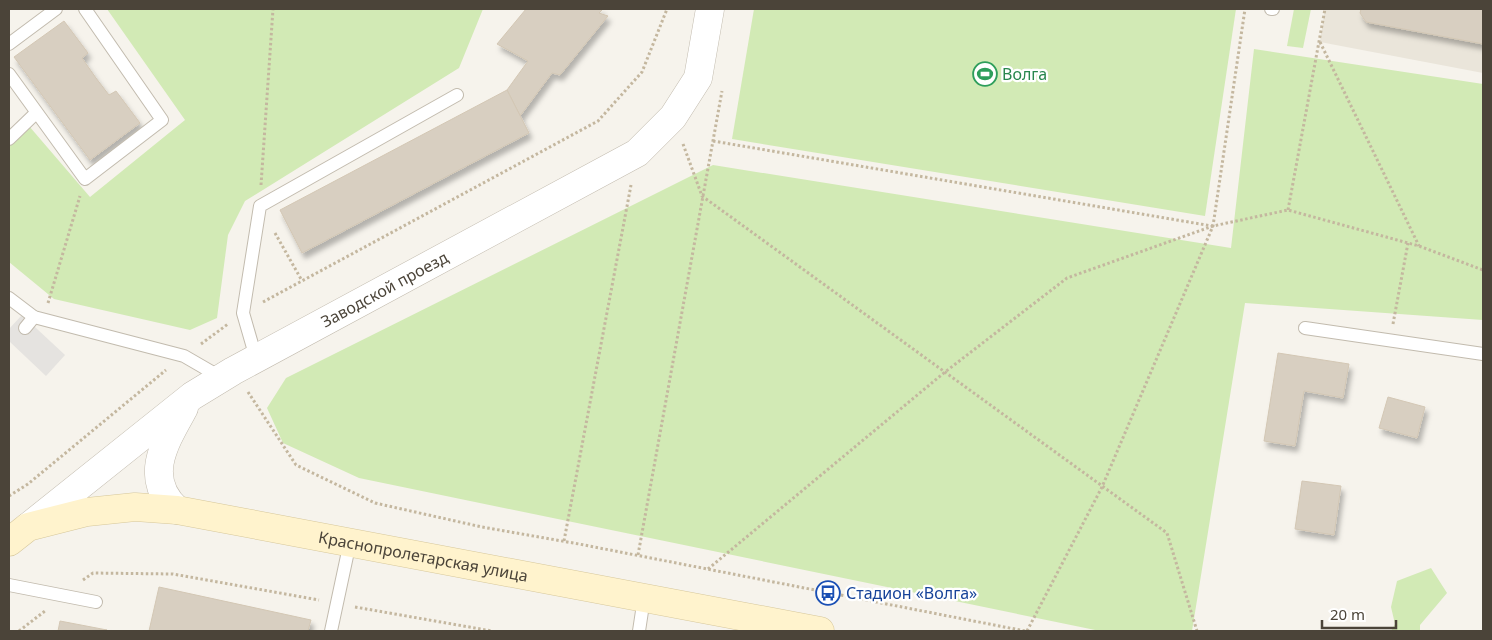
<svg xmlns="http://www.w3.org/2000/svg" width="1492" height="640" font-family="'Noto Sans',sans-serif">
<defs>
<filter id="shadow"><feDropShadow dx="3" dy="5.5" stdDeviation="2.5" flood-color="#0004"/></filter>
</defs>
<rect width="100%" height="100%" fill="#f6f3ec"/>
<polygon fill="#eae5da" points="1325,9 1483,9 1483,73 1320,42"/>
<g fill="#d2eab5">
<polygon points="107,9 483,9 459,68 245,201 228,235 217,318 190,330 54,299 9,262 9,128 29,126 90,197 185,120"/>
<polygon points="754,9 1236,9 1205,216 732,139"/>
<polygon points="1294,9 1311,9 1303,48 1287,46"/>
<polygon points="1254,49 1483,84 1483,320 1245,303 1192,631 1100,631 359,478 283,443 267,408 286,378 713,165 1231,248"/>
<polygon points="1431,568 1447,593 1420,625 1420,631 1391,631 1395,624 1391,607 1397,581"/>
</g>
<polygon fill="#e5e3e0" points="22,315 65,355 46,376 9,341 9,329"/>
<g fill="#d8cfc1" stroke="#d3c7b4" filter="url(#shadow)">
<polygon points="526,9 603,9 599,13 608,16 560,75 552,73 520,116 507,90 528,61 497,44"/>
<polygon points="1361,9 1483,9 1483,44 1366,22 1360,13"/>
<polygon points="64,21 88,53 82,58 96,78 109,95 116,91 140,123 90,160 14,57"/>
<polygon points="507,90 529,133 302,253 280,210"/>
<polygon points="1278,353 1349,364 1343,398 1304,391 1295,446 1264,441"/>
<polygon points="1388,397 1425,407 1417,438 1379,428"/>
<polygon points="1302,481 1341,486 1334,535 1295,529"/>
<polygon points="159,587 311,620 308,631 149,631"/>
<polygon points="60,621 107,630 58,631"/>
</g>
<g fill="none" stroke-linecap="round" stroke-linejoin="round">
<g stroke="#c2bbae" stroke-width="14">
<g id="service">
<polyline points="1271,9 1273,9"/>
<polyline points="9,44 56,9"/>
<polyline points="9,74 85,179 162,120 85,9"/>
<polyline points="9,139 36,113"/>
<polyline points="9,298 34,317 184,356 222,378"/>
<polyline points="25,328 34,317"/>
<polyline points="1305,328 1483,354"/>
<polyline points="256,358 243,313 260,206 457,95"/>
<polyline points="9,585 96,602"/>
<polyline points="331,631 350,542"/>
<polyline points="639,631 644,598"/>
</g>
</g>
<g stroke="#c2bbae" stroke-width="29">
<g id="tertiary">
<path d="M177 510C142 478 165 442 184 408"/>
<path id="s1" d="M28 527 192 396 233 371 637 153 673 117 698 78 710 9"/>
</g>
</g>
<g stroke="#d6c79b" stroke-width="29">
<g id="secondary">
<path id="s2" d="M9 542 28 527 87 512 135 507 177 510 820 631"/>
</g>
</g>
<g stroke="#c4b79f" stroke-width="3" stroke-dasharray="2.5 2.5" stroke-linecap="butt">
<polyline points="1320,42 1419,246"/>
<polyline points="713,141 1212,226"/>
<polyline points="683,144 702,196 1167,533 1197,631"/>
<polyline points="261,185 273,9"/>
<polyline points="1288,210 1325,9"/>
<polyline points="275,233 301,279"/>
<polyline points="263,302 598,121 642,72 667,9"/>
<polyline points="48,303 80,196"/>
<polyline points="1393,324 1408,243"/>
<polyline points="201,344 228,324"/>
<polyline points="248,392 296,465 375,503 482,527 579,544 1025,631"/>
<polyline points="9,496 28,484 166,370"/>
<polyline points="564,541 631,185"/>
<polyline points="638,555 722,91"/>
<polyline points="708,569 945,372 1067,278 1213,226 1288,210 1419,246 1483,270"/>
<polyline points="83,580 93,573 173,574 319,600"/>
<polyline points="355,607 492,631"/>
<polyline points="19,631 45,611"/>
<polyline points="1027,631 1102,487 1213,226 1245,9"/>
</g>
<use href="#service" stroke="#fff" stroke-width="12"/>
<use href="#tertiary" stroke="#fff" stroke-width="28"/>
<use href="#secondary" stroke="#fff3cd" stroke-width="28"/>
</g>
<defs>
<g id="stadium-ring" transform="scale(1.25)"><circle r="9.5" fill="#fff" stroke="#2e9e5b" stroke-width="1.5"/><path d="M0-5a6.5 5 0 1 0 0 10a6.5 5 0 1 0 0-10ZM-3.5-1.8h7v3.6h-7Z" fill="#2e9e5b"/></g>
<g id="bus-ring" transform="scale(1.25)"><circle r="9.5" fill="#fff" stroke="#1a4fb4" stroke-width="1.5"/><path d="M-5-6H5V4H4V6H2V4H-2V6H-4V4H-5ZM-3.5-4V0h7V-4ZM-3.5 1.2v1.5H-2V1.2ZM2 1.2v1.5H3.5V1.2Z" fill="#1a4fb4"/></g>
</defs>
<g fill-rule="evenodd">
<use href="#stadium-ring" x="985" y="74"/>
<use href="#bus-ring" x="828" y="593"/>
</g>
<g text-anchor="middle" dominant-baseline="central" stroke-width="4.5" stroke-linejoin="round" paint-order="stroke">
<g font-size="16" fill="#27864d" stroke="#fff" text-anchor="start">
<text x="1002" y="74">Волга</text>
</g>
<g font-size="16" fill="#4b4439" stroke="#fff">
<text stroke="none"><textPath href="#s1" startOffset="430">Заводской проезд</textPath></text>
<text stroke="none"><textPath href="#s2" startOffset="426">Краснопролетарская улица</textPath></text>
</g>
<g font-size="16" fill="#164399" stroke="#fff" text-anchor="start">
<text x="846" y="593">Стадион «Волга»</text>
</g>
</g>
<rect width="1492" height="640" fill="none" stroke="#4b4439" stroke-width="20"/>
<path d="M1322 620v8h74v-8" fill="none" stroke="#4b4439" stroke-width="2.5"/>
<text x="1330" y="620" font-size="15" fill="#4b4439" stroke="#ffffff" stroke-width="4" paint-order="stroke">20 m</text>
</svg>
